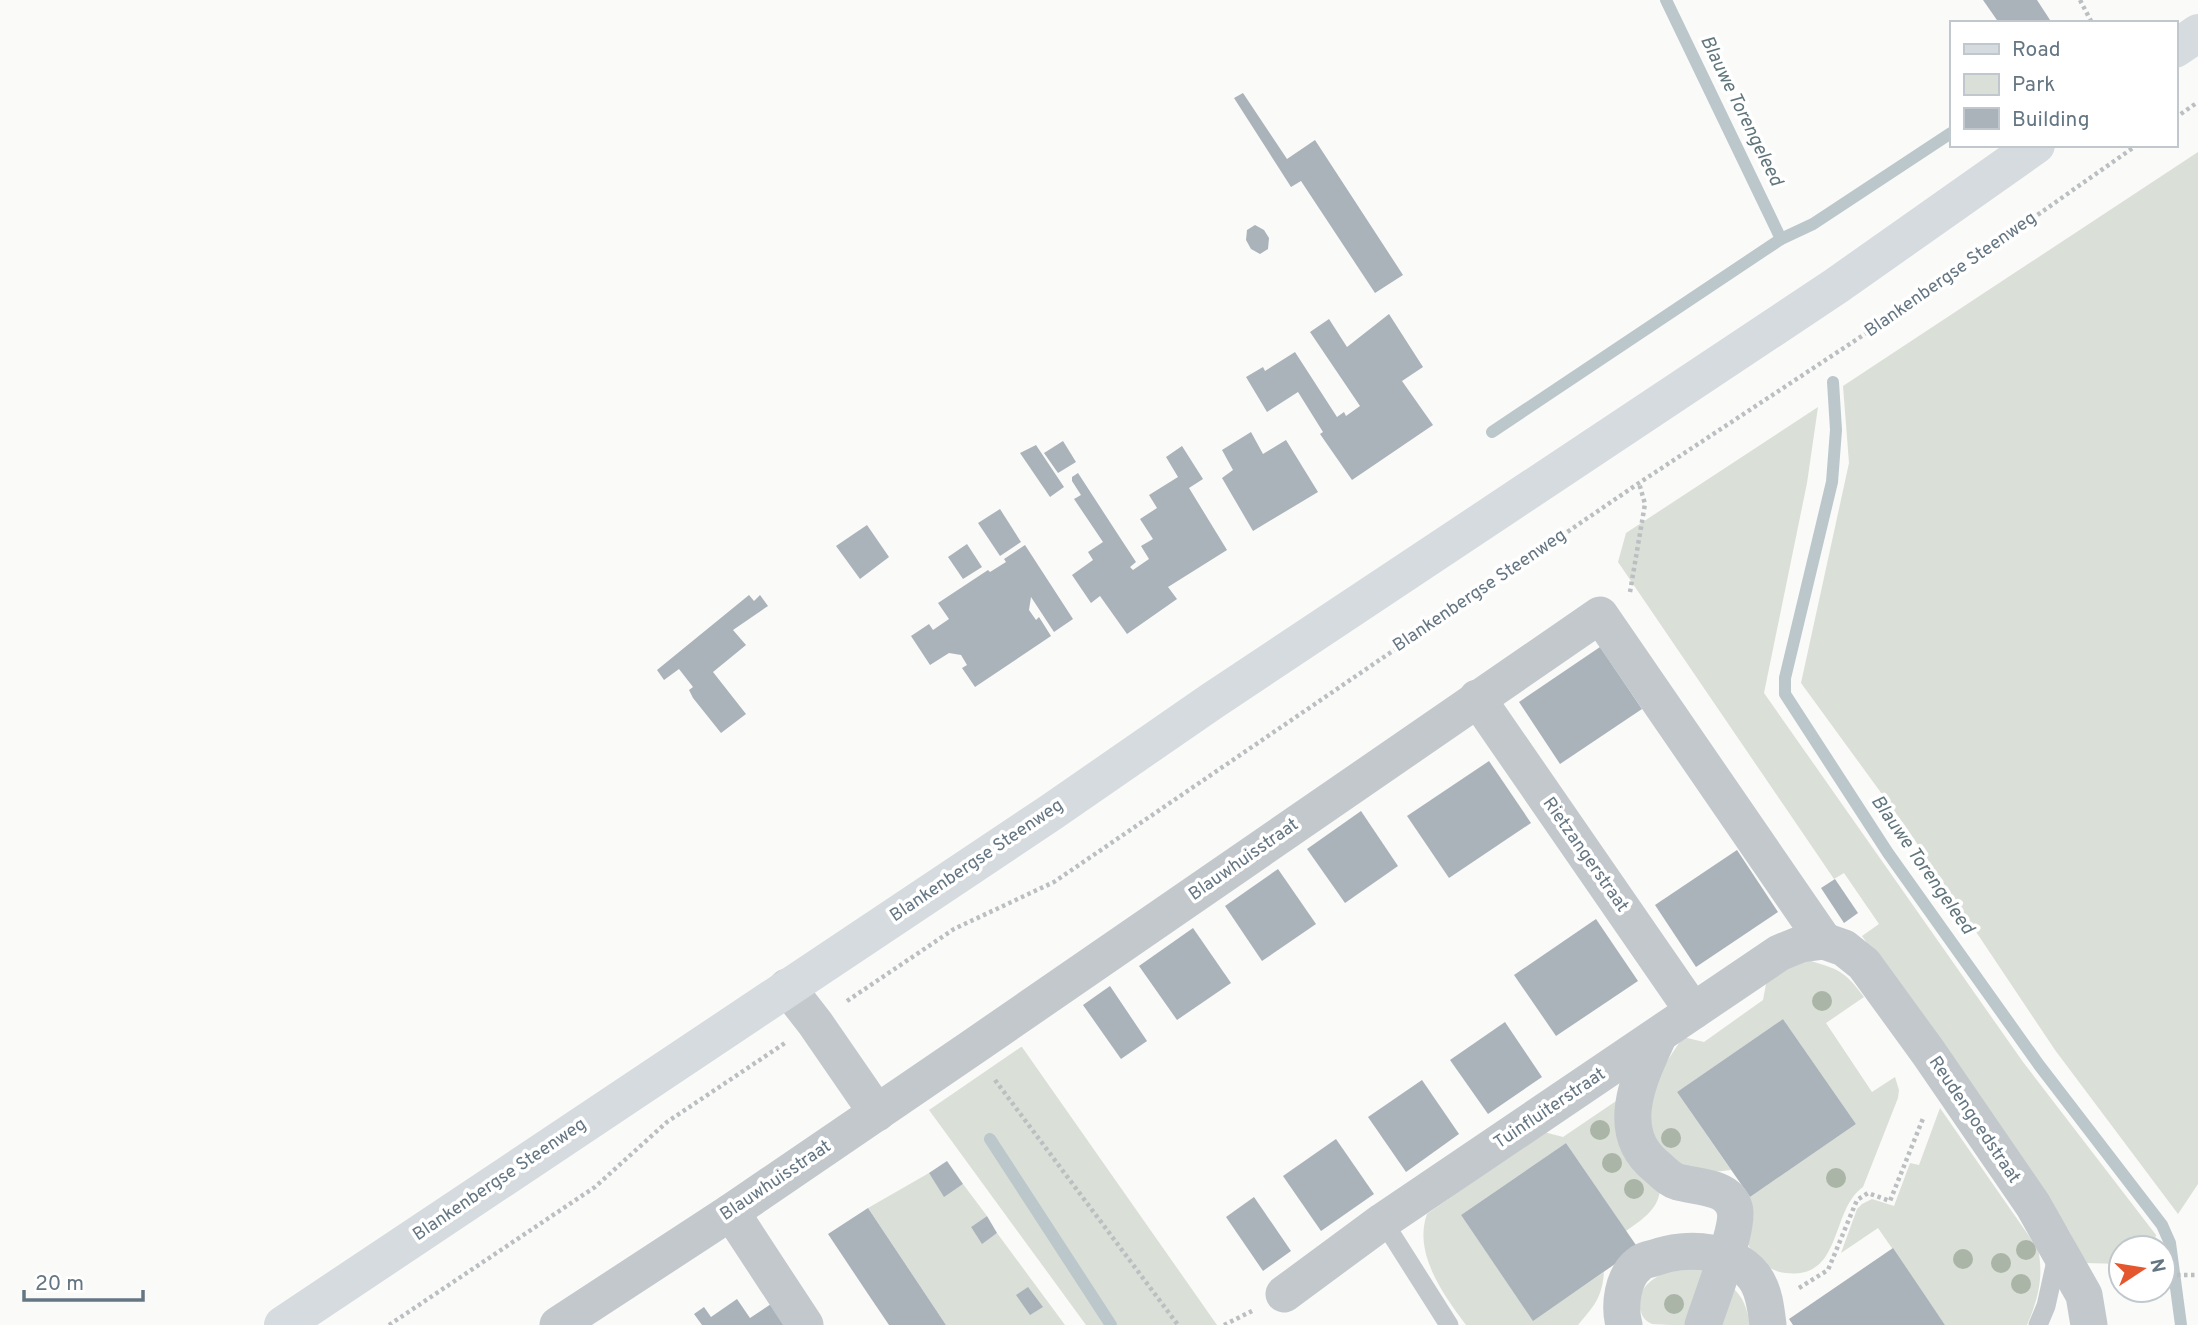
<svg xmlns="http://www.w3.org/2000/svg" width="2198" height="1325" font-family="Overpass,sans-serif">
<rect width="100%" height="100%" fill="#fafaf8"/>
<g fill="#dadfd7">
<polygon points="2198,152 2198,1184 2178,1214 2055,1050 1906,827 1801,683 1849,463 1843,386"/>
<polygon points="1818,407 1807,483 1764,693 2023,1062 2156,1235 2153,1248 2121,1248 2121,1264 2086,1263 2069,1231 1862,936 1879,924 1844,873 1834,879 1618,562 1626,533"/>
<path d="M1807 960C1838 969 1844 970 1864 997L1826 1023 1872 1092 1895 1077 1899 1090 1898 1098 1863 1187C1830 1210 1843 1280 1786 1273 1772 1272 1759 1262 1751 1250 1742 1236 1747 1212 1750 1197L1856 1124 1783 1019 1677 1092 1731 1170 1705 1173 1683 1171 1651 1139 1646 1093 1683 1037 1704 1042 1763 1000 1767 979 1791 964Z"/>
<polygon points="1021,1047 1022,1047 1217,1325 1086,1325 929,1110"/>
<path d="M1622 1097 1660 1191C1657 1211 1641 1220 1626 1231L1566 1143 1461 1215 1533 1320 1604 1272C1602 1298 1594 1306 1578 1325H1466C1443 1294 1413 1253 1427 1214L1544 1132 1563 1137Z"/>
<path d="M1940 1108 2038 1249C2044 1276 2038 1300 2027 1325H1945L1878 1228 1841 1253 1857 1209 1862 1204 1872 1199 1894 1206 1910 1163 1919 1165Z"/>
<polygon points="929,1173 944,1196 963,1184 987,1216 971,1227 982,1243 997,1233 1065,1325 946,1325 868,1208"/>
<path d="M1673 1269H1706L1690 1325C1679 1325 1662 1325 1652 1324 1647 1322 1642 1317 1641 1312 1633 1289 1655 1276 1673 1269Z"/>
<path d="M1731 1287C1744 1296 1747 1310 1750 1325H1715Z"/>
</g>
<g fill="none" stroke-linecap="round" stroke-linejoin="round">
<g stroke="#bbc7cb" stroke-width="12">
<polyline points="1666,0 1781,239"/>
<polyline points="1833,382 1836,430 1832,482 1785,678 1785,694 1888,853 2039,1065 2162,1225 2170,1243 2181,1325"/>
<polyline points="1492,432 1781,239 1813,224 1951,133"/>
<polyline points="990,1139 1111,1325"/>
</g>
</g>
<g fill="#aab3b9">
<polygon points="1983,0 2037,0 2052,23 1999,23"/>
<polygon points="1243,93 1287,159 1315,140 1403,275 1375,293 1301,181 1291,187 1234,98"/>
<polygon points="1255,225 1264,230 1269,238 1268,249 1260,254 1251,249 1246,240 1247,230"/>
<polygon points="1389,314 1423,367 1402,381 1433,425 1352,480 1320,434 1323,432 1298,392 1267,412 1246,377 1263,367 1265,371 1295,352 1337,417 1344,412 1346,416 1360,406 1310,332 1329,319 1347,347"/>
<polygon points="1251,432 1263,454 1286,440 1318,492 1253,531 1222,478 1233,470 1222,450"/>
<polygon points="1063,441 1076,462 1058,473 1044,453"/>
<polygon points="1036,445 1064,487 1050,497 1020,453"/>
<polygon points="1182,446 1203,479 1189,488 1227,550 1168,587 1177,599 1127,634 1100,596 1091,603 1072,575 1093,560 1088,552 1103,542 1074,499 1081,495 1072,481 1072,477 1078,473 1117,533 1136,562 1130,567 1133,570 1149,559 1141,546 1153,539 1140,519 1157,508 1149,495 1178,477 1166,457"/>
<polygon points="1000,509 1021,542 1000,556 978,523"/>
<polygon points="867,525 889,557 860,579 836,546"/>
<polygon points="967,544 982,567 963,579 948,557"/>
<polygon points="1025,545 1073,619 1054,632 1031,597 1029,610 1036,620 1039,617 1051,636 975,687 962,668 967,665 961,655 949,653 930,665 911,636 929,624 933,630 949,619 938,603 988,570 990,572 1006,562 1004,559"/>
<polygon points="749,595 754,601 760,595 768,606 733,630 746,645 713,672 746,714 721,733 693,698 689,690 693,687 679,669 664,680 657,670"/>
<polygon points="1600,647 1642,709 1560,764 1519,702"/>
<polygon points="1489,761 1531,823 1449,878 1407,816"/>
<polygon points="1361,811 1398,866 1345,903 1307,849"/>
<polygon points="1737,850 1778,912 1696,967 1655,905"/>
<polygon points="1278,869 1316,924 1262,961 1225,906"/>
<polygon points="1835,879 1858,913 1844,923 1821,888"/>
<polygon points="1596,919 1638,981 1556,1036 1514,975"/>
<polygon points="1193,928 1231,983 1177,1020 1139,966"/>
<polygon points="1110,986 1147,1041 1121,1059 1083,1005"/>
<polygon points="1783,1019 1856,1124 1750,1197 1677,1092"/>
<polygon points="1505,1022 1542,1077 1488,1114 1450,1060"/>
<polygon points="1422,1080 1459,1134 1406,1172 1368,1117"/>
<polygon points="1336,1139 1374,1194 1321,1231 1283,1176"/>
<polygon points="1566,1143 1638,1248 1533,1321 1461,1215"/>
<polygon points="947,1161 963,1184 944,1197 929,1173"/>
<polygon points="1254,1197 1291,1251 1263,1271 1226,1217"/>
<polygon points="868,1208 946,1325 889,1325 868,1294 828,1234"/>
<polygon points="987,1216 997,1233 982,1244 971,1227"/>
<polygon points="1893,1248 1945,1325 1793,1325 1789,1319"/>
<polygon points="1028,1287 1043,1307 1030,1315 1016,1295"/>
<polygon points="737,1299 750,1318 771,1304 784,1325 702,1325 694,1314 704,1307 711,1317"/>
</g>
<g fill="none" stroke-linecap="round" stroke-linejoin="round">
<g stroke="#bbbfc2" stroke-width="4.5" stroke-dasharray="3.5 3.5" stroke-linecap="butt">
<polyline points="2080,0 2092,23"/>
<polyline points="2175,118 2198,102"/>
<polyline points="1630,592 1645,504 1639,483"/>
<polyline points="847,1001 954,929 1054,882 1639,483 1915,301 2137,145"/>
<polyline points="995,1080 1178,1325"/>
<polyline points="2163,1275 2198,1275"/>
<polyline points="1799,1288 1828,1270 1857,1200 1868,1193 1890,1201 1924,1116"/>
<polyline points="389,1325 595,1187 667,1122 785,1043"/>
<polyline points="1224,1325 1252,1311"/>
</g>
<g stroke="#c3c8cc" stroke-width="19">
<polyline points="1383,1221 1449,1325"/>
<polyline points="2038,1325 2046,1306 2058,1252"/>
</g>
<g stroke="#c3c8cc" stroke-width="37">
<polyline points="1477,698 1693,1011"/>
<polyline points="787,987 815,1023 877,1113"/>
<path d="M1659 1035C1640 1076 1612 1131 1657 1167 1663 1172 1670 1180 1678 1182 1696 1187 1727 1186 1734 1207 1741 1224 1710 1303 1703 1325"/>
<polyline points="731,1212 805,1325"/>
<polyline points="1284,1294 1383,1221 1779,953 1801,944 1824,941 1844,948 1864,964 1928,1052 2033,1205 2084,1295 2089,1325"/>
<polyline points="558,1325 731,1212 970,1049 1600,615 1824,941"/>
<path d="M1624 1325C1619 1306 1622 1277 1639 1264 1642 1261 1649 1259 1654 1258 1686 1246 1739 1248 1758 1283 1765 1296 1766 1310 1768 1325"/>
</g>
<g stroke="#d6dbdf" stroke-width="38">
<polyline points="2175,49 2198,33"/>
<polyline points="283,1325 1050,813 1212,701 1836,286 2036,145"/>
</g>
</g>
<g fill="#aab4a7">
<circle cx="1822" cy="1001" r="10"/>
<circle cx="1600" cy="1130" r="10"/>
<circle cx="1671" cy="1138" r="10"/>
<circle cx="1612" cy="1163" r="10"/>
<circle cx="1836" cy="1178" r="10"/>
<circle cx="1634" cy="1189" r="10"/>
<circle cx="2026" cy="1250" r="10"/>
<circle cx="1963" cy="1259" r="10"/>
<circle cx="2001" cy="1263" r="10"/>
<circle cx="2021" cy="1284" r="10"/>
<circle cx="1674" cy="1304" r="10"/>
</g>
<g text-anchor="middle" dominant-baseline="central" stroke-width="7" stroke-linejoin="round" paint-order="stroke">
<g font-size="18" fill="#657683" stroke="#fff">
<text transform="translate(1951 275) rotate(-35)">Blankenbergse Steenweg</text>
<text transform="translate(1480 591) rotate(-34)">Blankenbergse Steenweg</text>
<text transform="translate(1585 855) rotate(55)">Rietzangerstraat</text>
<text transform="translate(1244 860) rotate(-35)">Blauwhuisstraat</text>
<text transform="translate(977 861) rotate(-34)">Blankenbergse Steenweg</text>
<text transform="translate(1550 1109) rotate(-34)">Tuinfluiterstraat</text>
<text transform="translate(1974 1120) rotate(56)">Reudengoedstraat</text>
<text transform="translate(500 1180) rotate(-34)">Blankenbergse Steenweg</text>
<text transform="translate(776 1181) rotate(-34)">Blauwhuisstraat</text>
</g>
<g font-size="19" font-style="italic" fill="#60757c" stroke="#fff">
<text transform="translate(1741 111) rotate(64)">Blauwe Torengeleed</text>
<text transform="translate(1922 865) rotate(55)">Blauwe Torengeleed</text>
</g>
</g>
<rect x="1950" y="21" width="228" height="126" fill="#ffffff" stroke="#c1c8cd" stroke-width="2"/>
<rect x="1964" y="44" width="35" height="10" fill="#d6dbdf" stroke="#c1c8cd" stroke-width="2"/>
<text x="2012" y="56" font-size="21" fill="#657683">Road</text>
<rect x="1964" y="74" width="35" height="21" fill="#dadfd7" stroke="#c1c8cd" stroke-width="2"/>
<text x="2012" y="91" font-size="21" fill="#657683">Park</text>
<rect x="1964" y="108" width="35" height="21" fill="#aab3b9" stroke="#c1c8cd" stroke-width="2"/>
<text x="2012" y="126" font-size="21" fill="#657683">Building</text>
<g transform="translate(2142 1269) rotate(78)"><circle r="33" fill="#ffffff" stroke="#c1c8cd" stroke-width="2"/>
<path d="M0-5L12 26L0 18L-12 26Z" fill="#e4572e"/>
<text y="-10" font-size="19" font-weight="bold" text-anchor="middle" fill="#657683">N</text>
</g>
<path d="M24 1290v10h119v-10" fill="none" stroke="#657683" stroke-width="3.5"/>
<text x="35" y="1290" font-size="21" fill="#657683" stroke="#ffffff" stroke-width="5" paint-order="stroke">20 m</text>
</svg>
